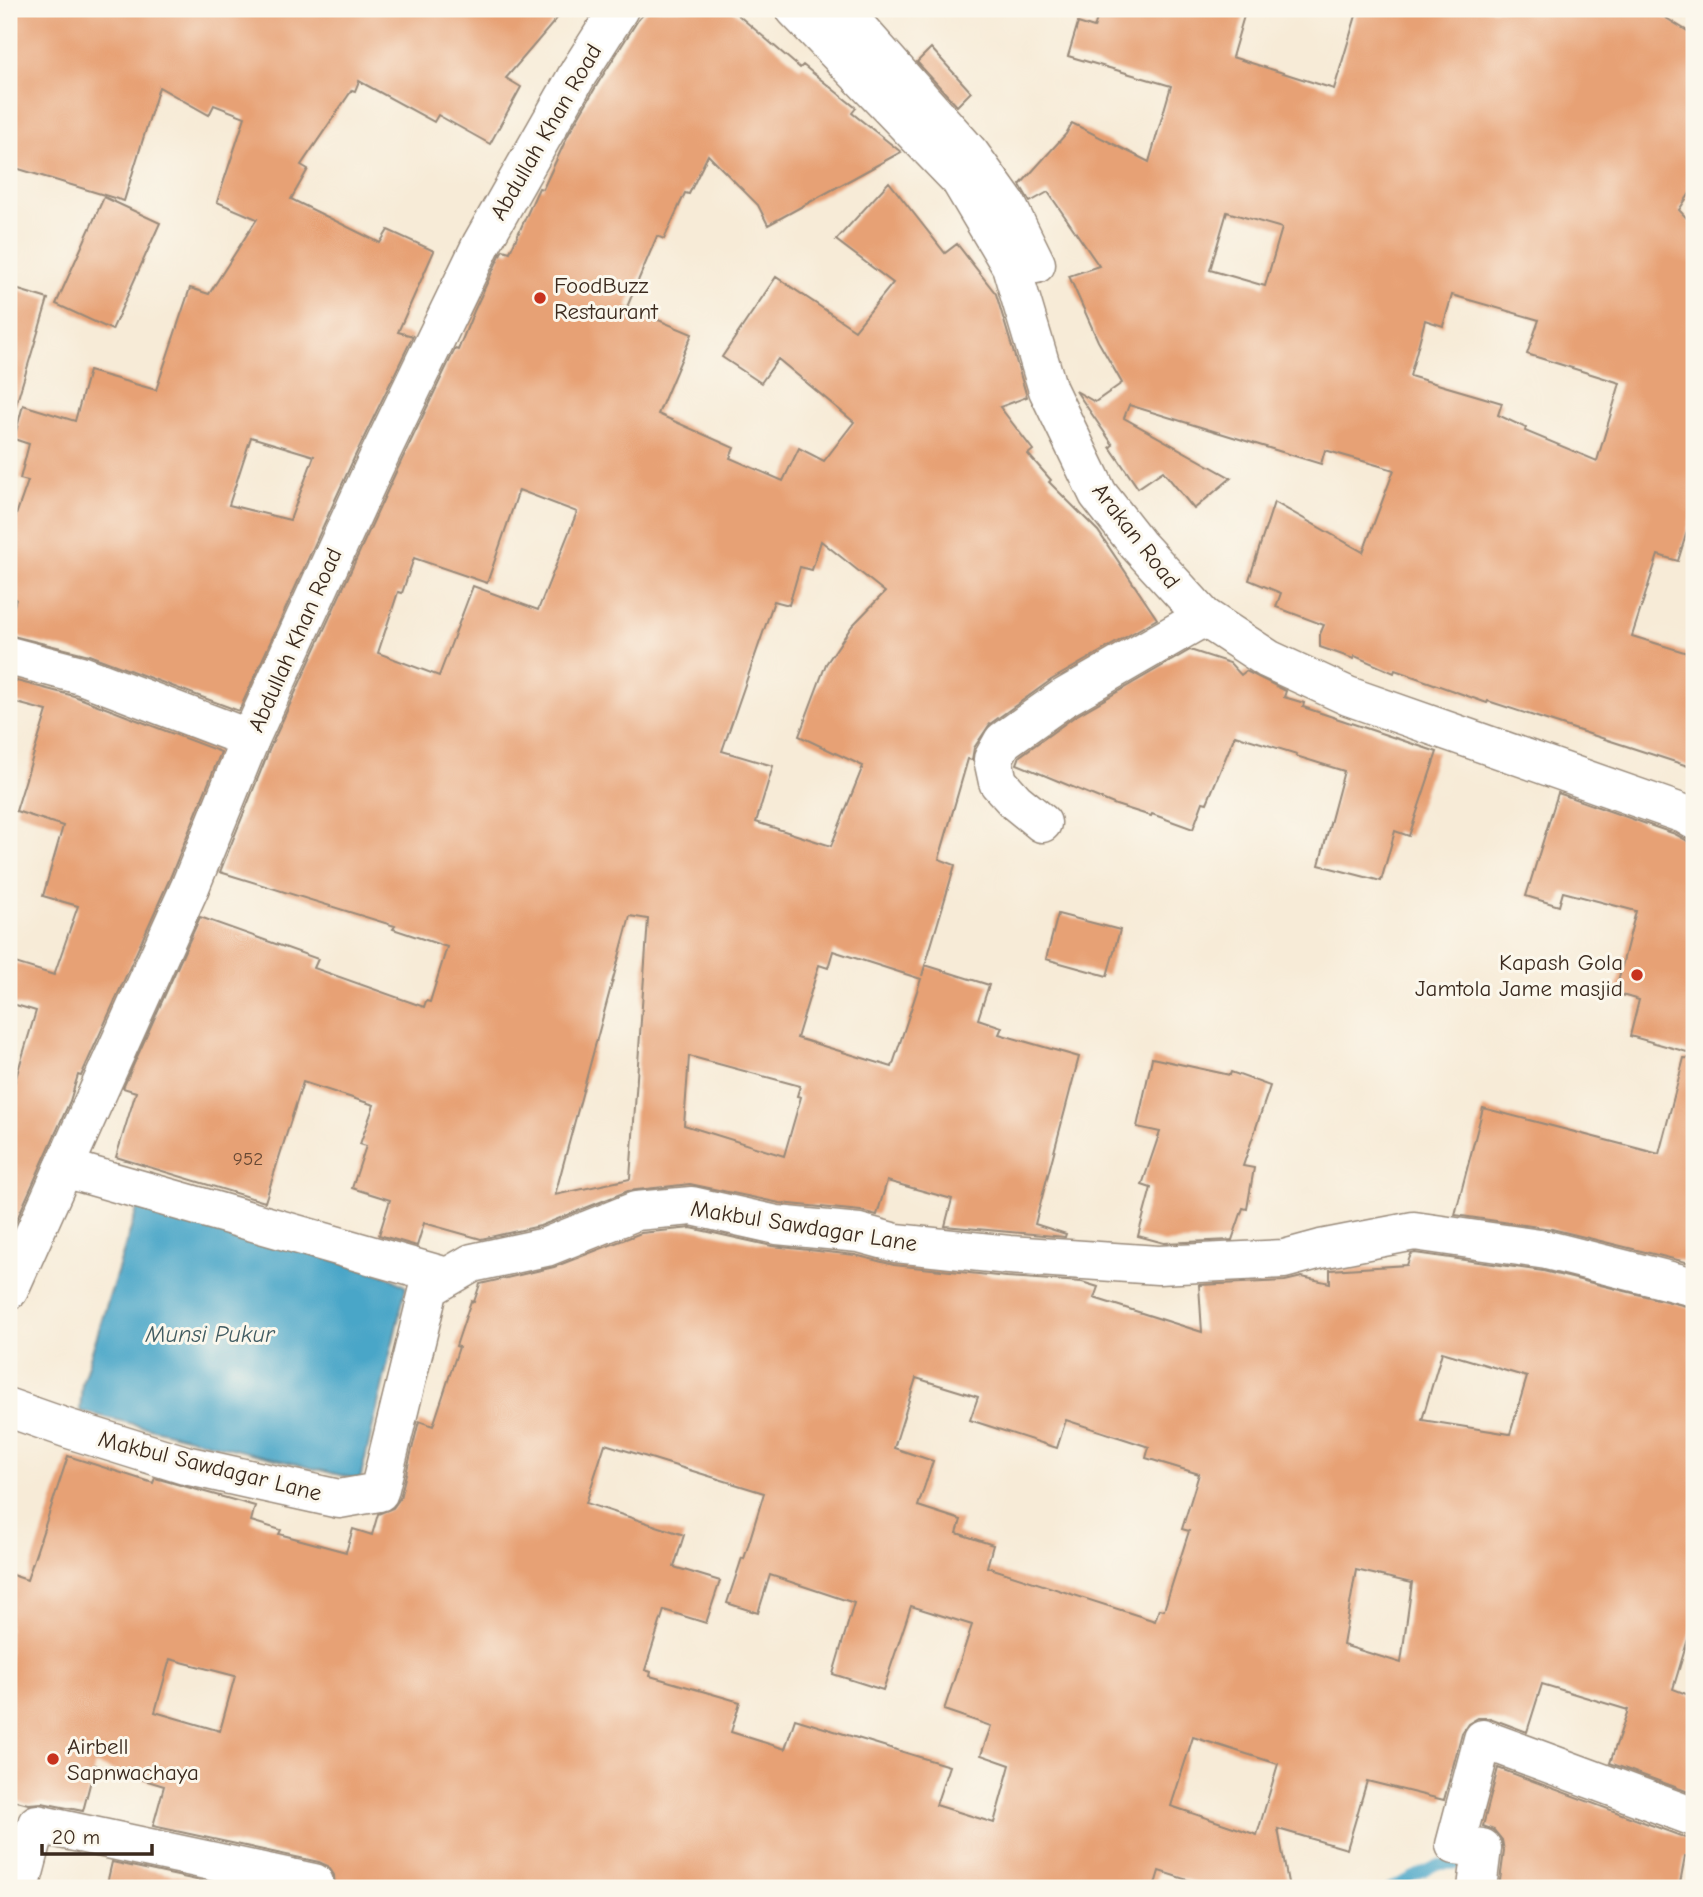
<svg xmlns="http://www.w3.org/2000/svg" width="1703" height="1897" font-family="'Comic Neue',sans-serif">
<rect width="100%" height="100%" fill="#fbf7ec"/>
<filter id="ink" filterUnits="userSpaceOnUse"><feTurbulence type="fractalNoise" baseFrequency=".0143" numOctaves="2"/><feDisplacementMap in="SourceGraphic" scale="14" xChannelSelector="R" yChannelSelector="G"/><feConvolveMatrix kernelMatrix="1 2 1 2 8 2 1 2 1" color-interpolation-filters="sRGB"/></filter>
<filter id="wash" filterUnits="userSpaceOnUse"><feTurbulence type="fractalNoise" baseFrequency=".00686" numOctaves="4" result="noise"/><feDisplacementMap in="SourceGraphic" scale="28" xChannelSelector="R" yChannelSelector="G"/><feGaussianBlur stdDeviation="1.57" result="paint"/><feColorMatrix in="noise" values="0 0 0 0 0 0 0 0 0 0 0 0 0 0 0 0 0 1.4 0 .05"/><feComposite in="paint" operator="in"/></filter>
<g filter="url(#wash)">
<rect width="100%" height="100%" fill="#f7ebd7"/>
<polygon fill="#4aa6c8" stroke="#426873" stroke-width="2" points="139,1203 386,1275 406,1287 360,1480 80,1411 82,1383"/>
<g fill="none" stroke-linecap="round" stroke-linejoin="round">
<polyline stroke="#4aa6c8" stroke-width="10" points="1389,1888 1437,1865 1465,1864"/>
</g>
<g id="blocks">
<g fill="#e7a175" fill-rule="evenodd">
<path d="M9 9H565L506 78 521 87 490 144 438 115 434 122 359 81 355 91 352 90 301 165 308 169 291 199 380 243 388 230 434 251 398 332 413 336 355 456 239 711 89 655 9 635V624L16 599 9 597V535L28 481 20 479 29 444 14 439 23 405 75 421 89 371 156 390 190 288 209 294 257 219 217 202 245 117 214 105 209 115 159 87 124 201 9 166ZM251 437 314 456 290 520 229 505Z"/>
<path d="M648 9H731L800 68 803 65 856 108 852 113 901 152 768 225 758 205 708 155 689 194 685 193 664 239 657 236 627 307 692 334 658 414 734 448 730 458 783 481 799 448 824 461 854 422 778 359 761 383 722 357 776 277 855 330 893 283 836 240 889 182 945 253 957 244 996 294 1027 397 1000 407 1033 450 1028 454 1051 480 1049 482 1098 531 1157 619 1051 680 990 724 974 748 972 760 968 759 939 859 955 865 922 976 925 965 989 985 978 1019 1002 1027 999 1034 1079 1057 1035 1224 1066 1234 1065 1237 945 1226 952 1199 887 1181 877 1215 861 1211 780 1203 690 1184 628 1191 540 1226 481 1239 424 1223 417 1246 379 1235 390 1200 352 1188 366 1146 360 1144 374 1105 303 1082 265 1202 116 1157 136 1092 123 1088 200 917 318 959 314 968 424 1007 426 1001 430 1002 447 947 393 929 395 926 220 872 270 748 395 474 455 349 458 350 474 311 501 253 503 250 510 252 539 188 543 189 568 135 598 83 638 20ZM519 490 577 512 538 610 473 586 439 676 378 653 398 592 402 593 414 558 487 583ZM821 541 885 592 852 626 826 664 799 736 863 766 831 846 756 822 773 766 722 751 774 601 789 605 800 567 812 570ZM630 916 648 919 630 1179 555 1195ZM833 951 921 979 892 1067 797 1038 819 965 828 968ZM689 1056 800 1086 797 1096 801 1097 784 1156 684 1125Z"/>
<path d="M1100 9H1246L1232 57 1334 89 1358 9H1651L1694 35V187L1679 210 1694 226V508L1678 561 1658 555 1632 636 1694 655V768L1488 701 1487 703 1395 670 1394 673 1355 656 1354 659 1320 647V634L1324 625 1276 607 1281 593 1249 580 1274 502 1363 552 1394 470 1325 450 1321 464 1129 405 1124 418 1231 478 1194 509 1163 471 1138 488 1110 447 1113 445 1076 391 1095 402 1122 383 1098 341 1069 276 1099 266 1048 192 1030 202 1020 185 1066 134 1072 123 1149 162 1171 86 1068 56 1078 23 1094 28ZM1227 212 1282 228 1265 286 1210 270ZM1452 295 1539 320 1527 354 1620 383 1597 461 1525 431 1526 428 1498 415 1502 403 1410 376 1425 320 1443 326Z"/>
<polygon points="931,48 971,92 957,106 917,62"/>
<polygon points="104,197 160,223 112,330 56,304"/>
<polygon points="9,287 48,299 16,405 9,404"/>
<polygon points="1190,650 1230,663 1241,675 1246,671 1286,691 1284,697 1304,703 1303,707 1437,752 1409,836 1395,831 1381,881 1319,865 1344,771 1296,756 1297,754 1235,735 1207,803 1203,802 1193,829 1152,814 1151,816 1116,805 1017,764 1020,756 1074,717"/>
<polygon points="9,679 74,696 221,752 170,878 81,1076 78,1075 70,1101 9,1237 9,1101 36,1011 9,1003 9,961 54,975 78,906 43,896 63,826 16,811 47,711 9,701"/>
<polygon points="1558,793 1675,834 1686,840 1694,848 1694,1054 1630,1036 1639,1000 1615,993 1636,911 1563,892 1559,906 1526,896"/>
<polygon points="1058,914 1120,930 1107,976 1046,959"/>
<polygon points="1152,1058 1230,1075 1231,1072 1270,1086 1243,1166 1254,1168 1247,1209 1243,1208 1232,1240 1164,1243 1138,1236 1151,1188 1142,1185 1160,1132 1137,1127"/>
<polygon points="1684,1058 1694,1059 1694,1264 1552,1229 1455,1215 1483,1108 1659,1154"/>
<path d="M691 1228 772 1246 855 1255 894 1265 1007 1277 1082 1282 1098 1287 1094 1298 1202 1332 1199 1285 1285 1281 1302 1277 1330 1283V1270L1407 1265 1411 1254 1415 1253 1543 1271 1694 1308V1619L1673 1689 1694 1697V1794L1610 1763 1628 1710 1542 1684 1527 1732 1490 1718H1478L1468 1724 1462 1733 1444 1800 1367 1781 1347 1849 1278 1829 1289 1888H1213L1159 1871 1154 1888H335L334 1875 328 1866 319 1862 153 1826 164 1786 95 1765 83 1811 42 1803 28 1804 9 1799V1574L27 1580 68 1456 153 1483 155 1478 255 1506 251 1521 281 1530 279 1534 346 1552 353 1529 372 1535 378 1514 393 1508 400 1498 419 1421 433 1426 459 1347 456 1346 471 1301 474 1302 480 1284 554 1267 641 1233ZM1442 1352 1527 1377 1510 1434 1422 1420ZM916 1378 978 1397 970 1420 1057 1448 1066 1420 1149 1447 1146 1458 1199 1474 1182 1529 1189 1531 1164 1610 1159 1609 1155 1621 987 1567 993 1545 957 1533 961 1520 918 1506 933 1461 894 1448ZM605 1444 764 1493 744 1559 742 1558 727 1603 758 1613 770 1575 854 1603 833 1674 883 1690 911 1606 972 1625 944 1710 991 1726 981 1755 1010 1765 994 1823 936 1805 949 1766 795 1719 785 1749 731 1732 740 1702 650 1676 651 1672 645 1670 664 1610 706 1623 720 1581 674 1567 684 1535 586 1503ZM1356 1570 1412 1583 1401 1663 1343 1645ZM170 1659 235 1676 220 1731 155 1712ZM1193 1737 1278 1764 1257 1835 1171 1806Z"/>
<polygon points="1498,1768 1686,1838 1694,1838 1694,1859 1685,1857 1679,1888 1499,1888 1504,1851 1502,1840 1494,1830 1483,1826"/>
<polygon points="112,1862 234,1888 106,1888"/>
</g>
</g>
</g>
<g filter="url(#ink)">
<use href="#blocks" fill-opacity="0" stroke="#998a7a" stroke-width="2"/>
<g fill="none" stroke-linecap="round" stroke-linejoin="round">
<g stroke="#998a7a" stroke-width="41">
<g id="street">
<polyline points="9,656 81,675 250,739"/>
<polyline points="1042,823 1015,801 998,782 993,759 1003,741 1062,699 1204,617"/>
<polyline points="64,1168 447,1277"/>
<polyline points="9,1408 69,1429 185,1465 339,1499 379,1492 429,1288 472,1263 546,1247 636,1211 692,1206 777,1225 859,1233 896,1243 1009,1255 1158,1265 1284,1259 1321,1249 1414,1231 1547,1250 1694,1287"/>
<polyline points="20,1888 37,1824 314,1883 313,1888"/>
<polyline points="1477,1888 1482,1848 1455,1845 1483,1739 1694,1817"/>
</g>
</g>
<g stroke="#998a7a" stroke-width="41">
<g id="secondary">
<polyline points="795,9 960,180 1011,266 1048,390 1098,494 1138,545 1204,617 1268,659 1348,696 1684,814 1694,820"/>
<polyline points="841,9 971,155 1007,205 1036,264"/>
<polyline points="9,1290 190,887 250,739 375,465 482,243 579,72 619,9"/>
</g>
</g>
<use href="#street" stroke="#fff" stroke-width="38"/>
<use href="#secondary" stroke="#fff" stroke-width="38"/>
</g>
</g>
<g fill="#c8321e" stroke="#fbf7ec" stroke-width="2.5">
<circle cx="540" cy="298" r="7"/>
<circle cx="1637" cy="975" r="7"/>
<circle cx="53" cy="1759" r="7"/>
</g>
<g text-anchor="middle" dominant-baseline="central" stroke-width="6" stroke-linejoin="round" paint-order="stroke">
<g font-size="19" fill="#664834">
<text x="248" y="1159">952</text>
</g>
<g font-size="23" fill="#3b2a1e" stroke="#fbf7ec">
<text transform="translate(546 132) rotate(-60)">Abdullah Khan Road</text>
<text transform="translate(1136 536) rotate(52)">Arakan Road</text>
<text transform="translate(295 640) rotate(-66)">Abdullah Khan Road</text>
<text transform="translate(804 1226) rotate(9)">Makbul Sawdagar Lane</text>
<text transform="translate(210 1466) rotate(14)">Makbul Sawdagar Lane</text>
</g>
<g font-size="23" fill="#3b2a1e" stroke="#fbf7ec" text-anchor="start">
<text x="554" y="285">FoodBuzz<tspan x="554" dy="26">Restaurant</tspan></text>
<text x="1623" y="962" text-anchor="end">Kapash Gola<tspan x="1623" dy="26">Jamtola Jame masjid</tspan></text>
<text x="67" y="1746">Airbell<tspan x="67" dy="26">Sapnwachaya</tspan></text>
</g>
<g font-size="24" font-style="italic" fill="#415c62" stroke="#fbf7ec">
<text x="210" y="1334">Munsi Pukur</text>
</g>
</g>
<rect width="1703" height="1897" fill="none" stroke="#fbf7ec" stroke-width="35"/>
<path d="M42 1844v10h110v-10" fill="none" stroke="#3b2a1e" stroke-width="3.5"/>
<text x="52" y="1844" font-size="21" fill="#3b2a1e" stroke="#fbf7ec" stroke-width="5" paint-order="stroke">20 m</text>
</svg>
